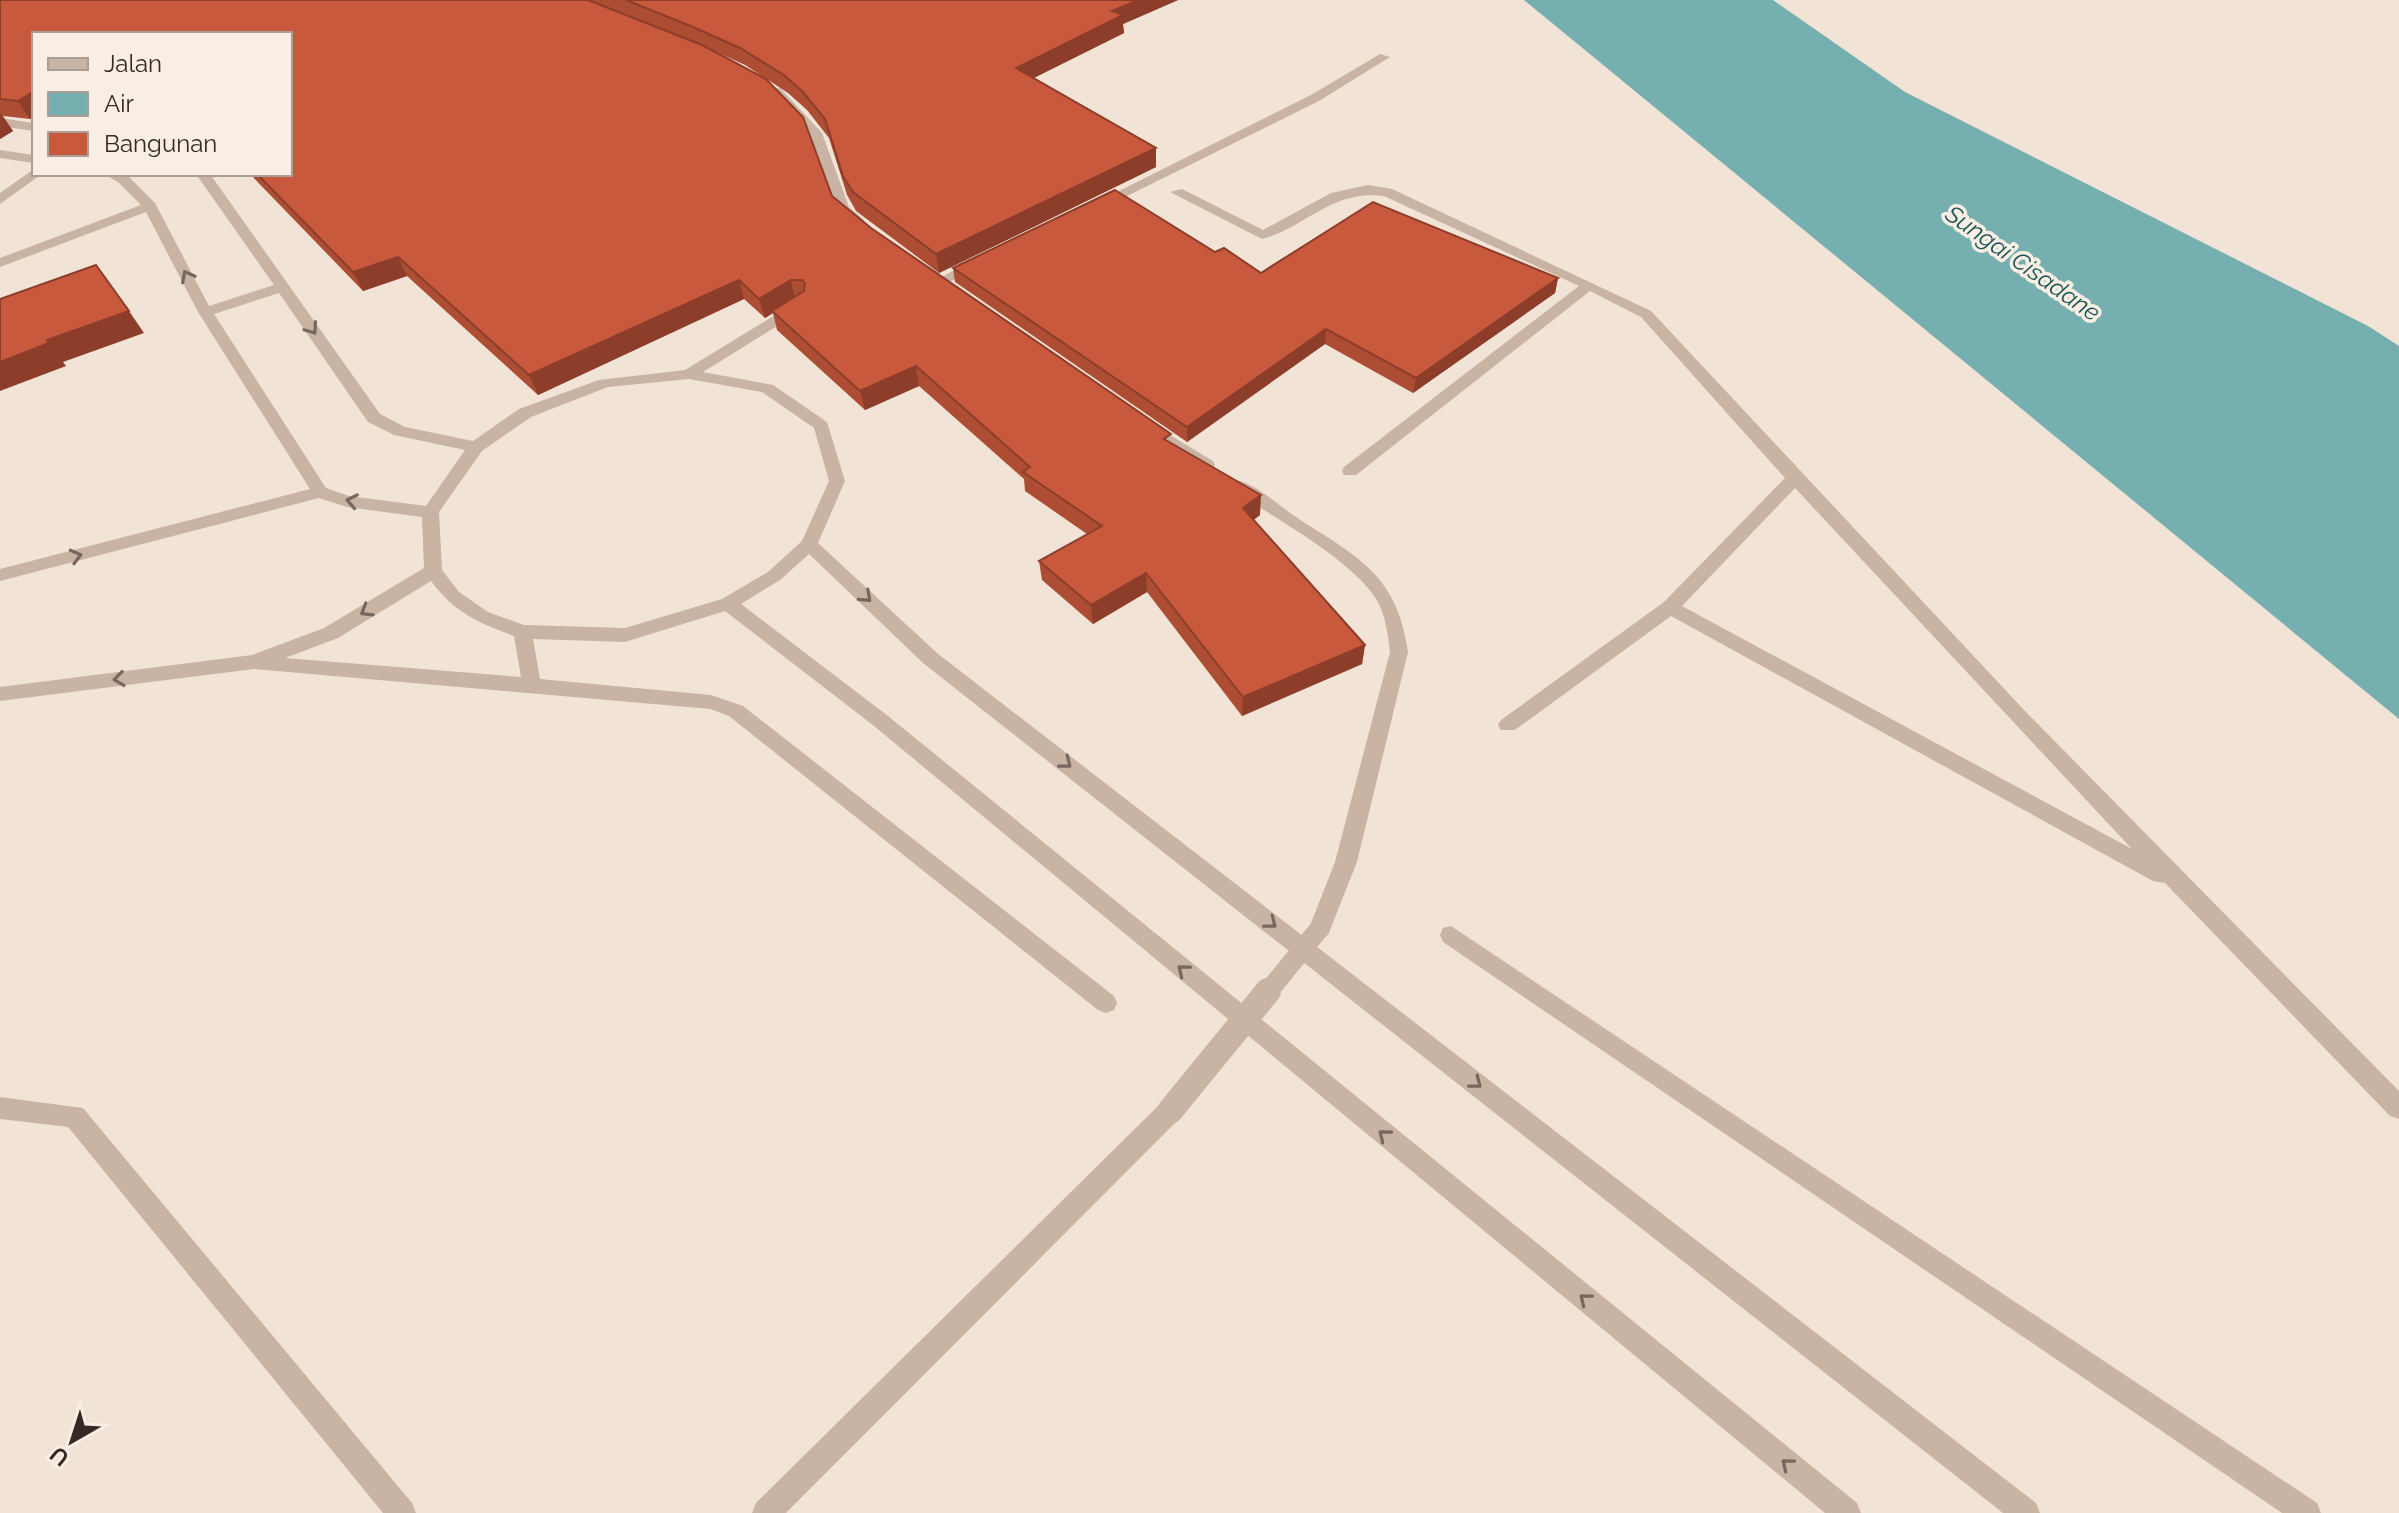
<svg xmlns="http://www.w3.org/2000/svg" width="2399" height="1513" font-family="Raleway,sans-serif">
<rect width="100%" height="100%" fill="#f1e4d7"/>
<polygon fill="#76afaf" points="1524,0 1773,0 1905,92 2368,326 2399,346 2399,719"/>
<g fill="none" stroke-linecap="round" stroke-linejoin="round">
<g fill="#c9b3a3" fill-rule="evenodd">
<polygon points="1380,54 1390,57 1319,101 1105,207 1093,204 1311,95"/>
<polygon points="772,88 780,88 822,133 849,207 864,220 864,226 854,226 836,209 810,134 772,94"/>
<polygon points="0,118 34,123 34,131 0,126"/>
<polygon points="0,150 34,155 34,163 0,158"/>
<polygon points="34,169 34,174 39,176 0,204 0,193"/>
<path d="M104 174 128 176 155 203 209 306 274 285 196 174H210L380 414 405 427 473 441 519 409 599 380 685 370 793 304H803V310L703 372 773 385 827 422 845 481 818 543 937 653 2036 1503 2040 1513H2003L923 663 809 554 780 580 741 604 888 716 1857 1503 1861 1513H1825L874 726 725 611 625 642 533 639 540 679 711 695 743 706 1114 996 1117 1003 1114 1010 1106 1013 1098 1010 729 716 710 709 254 669 0 701V687L252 655 324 628 424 568 422 517 347 507 319 498 0 581V569L310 489 198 312 146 212 0 267V258L141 205 118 182ZM279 293 368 422 394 435 465 450 426 506 349 496 326 488 214 314ZM689 379 762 392 814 428 829 481 802 541 768 572 722 599 625 628 524 625 488 612 459 592 442 570 439 512 482 451 531 417 608 387ZM431 581C455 613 477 622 514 636L521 677 285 658 338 638Z"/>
<path d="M1368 185 1392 189 1651 311 2025 711 2399 1091V1119L2390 1116 2165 883 2153 881 1671 616 1515 730H1501L1498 725 1501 720 1664 602 1785 478 1641 317 1590 291 1356 475H1344L1342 471 1344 467 1579 286 1384 196C1332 189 1308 226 1262 239L1170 192 1182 189 1263 230 1331 193ZM1795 488 2132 849 1682 606Z"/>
<polygon points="977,259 984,263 982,266 943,285 938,286 931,282"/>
<polygon points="1150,423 1213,461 1215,465 1213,469 1201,469 1144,432 1142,428"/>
<path d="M1240 481C1259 487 1277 504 1293 515 1355 556 1397 572 1408 652L1357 862 1328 935 1320 937 1312 935 1309 928 1335 862 1390 652C1388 636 1386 619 1379 604 1359 564 1273 517 1234 491L1232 487 1234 483Z"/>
<polygon points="1451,926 2317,1503 2321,1513 2282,1513 1443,942 1440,935 1443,928"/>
<polygon points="0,1097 83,1108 412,1503 416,1513 383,1513 68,1127 0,1119"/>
<polygon points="1170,1100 1179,1103 1182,1111 1179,1119 786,1513 752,1513 756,1503 1161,1103"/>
</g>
<polyline stroke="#c9b3a3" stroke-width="20" points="1267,993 1320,928"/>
<polyline stroke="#c9b3a3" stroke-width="26" points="1170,1111 1268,991"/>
</g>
<g fill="#ad4d34">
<polygon points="0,0 1178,0 1123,24 1124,33 1033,78 1156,167 939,273 856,211 847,195 829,138 807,110 788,93 745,65 714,51 832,196 871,228 1171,443 1260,515 1253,520 1365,645 1362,664 1242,716 1147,592 1093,624 1042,580 1039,561 1087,534 1025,491 1024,479 919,386 865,410 777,330 773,313 765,318 744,299 538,395 407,276 363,291 250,174 290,174 290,34 34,34 34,117 30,119 3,116 13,131 0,139"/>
<polygon points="1215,252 1261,273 1558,278 1555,293 1413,393 1325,344 1187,442 955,282 953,268"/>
</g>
<g fill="#8d3e2b">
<polygon points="1138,0 1178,0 1123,24 1124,33 1018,86 1016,68 1112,11"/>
<polygon points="34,91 34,117 30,119 18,101"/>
<polygon points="0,113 13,131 0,139"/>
<polygon points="1156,148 1156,167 939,273 936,254"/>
<polygon points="398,257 407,276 363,291 353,272"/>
<polygon points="1558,278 1555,293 1413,393 1416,378"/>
<polygon points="739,280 744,299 538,395 529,375"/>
<polygon points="791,280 795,299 772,311 773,313 765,318 759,299"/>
<polygon points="129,311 144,333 63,362 66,366 0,391 0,362 47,340"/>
<polygon points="1326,329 1325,344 1187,442 1187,427"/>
<polygon points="916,366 919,386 865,410 860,391"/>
<polygon points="1261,495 1260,515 1243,528 1243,508"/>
<polygon points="1146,573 1147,592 1093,624 1091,605"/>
<polygon points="1365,645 1362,664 1242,716 1243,697"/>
</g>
<g fill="#c9593d" stroke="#8d3e2b" stroke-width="2">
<polygon points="0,0 588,0 702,45 766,79 803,117 832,196 871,228 1171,434 1164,439 1261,495 1243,508 1365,645 1243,697 1146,573 1091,605 1039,561 1102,526 1023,472 1030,467 916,366 860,391 772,311 804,291 805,283 802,280 791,280 759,299 739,280 529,375 398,257 353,272 257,174 290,174 290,34 34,34 34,91 18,101 0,99"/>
<polygon points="626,0 1138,0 1112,11 1123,15 1016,68 1156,148 936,254 853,192 843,176 825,119 803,92 784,75 740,48 693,27"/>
<polygon points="1115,190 1215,252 1224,248 1261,273 1373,202 1558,278 1416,378 1326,329 1187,427 953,268"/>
<polygon points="96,265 129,311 47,340 49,343 0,362 0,299"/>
</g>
<defs><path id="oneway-chevron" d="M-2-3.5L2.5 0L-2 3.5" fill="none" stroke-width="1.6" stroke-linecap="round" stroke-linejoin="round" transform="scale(2)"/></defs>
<g stroke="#77675e">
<use href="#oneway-chevron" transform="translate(187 276) rotate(-118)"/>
<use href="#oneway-chevron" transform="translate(312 329) rotate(55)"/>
<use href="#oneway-chevron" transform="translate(352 501) rotate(-169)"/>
<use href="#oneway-chevron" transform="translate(76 556) rotate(-15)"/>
<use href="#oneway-chevron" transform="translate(866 597) rotate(43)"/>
<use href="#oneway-chevron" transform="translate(366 611) rotate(149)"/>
<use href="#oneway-chevron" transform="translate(119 679) rotate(173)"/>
<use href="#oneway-chevron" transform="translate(1066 763) rotate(38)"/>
<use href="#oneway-chevron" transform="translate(1271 923) rotate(38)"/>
<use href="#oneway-chevron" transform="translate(1183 970) rotate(-141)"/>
<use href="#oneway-chevron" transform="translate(1476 1083) rotate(38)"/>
<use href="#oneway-chevron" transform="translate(1384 1135) rotate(-141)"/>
<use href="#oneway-chevron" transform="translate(1585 1299) rotate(-141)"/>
<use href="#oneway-chevron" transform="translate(1787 1464) rotate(-141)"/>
</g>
<g text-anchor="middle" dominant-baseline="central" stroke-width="7" stroke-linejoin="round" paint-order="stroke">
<g font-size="24" font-style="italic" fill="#1a5556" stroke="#f9eee3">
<text transform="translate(2023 263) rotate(35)">Sungai Cisadane</text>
</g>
</g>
<rect x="32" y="32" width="260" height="144" fill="#f9eee3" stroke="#aa9f97" stroke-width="2"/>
<rect x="48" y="58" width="40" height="12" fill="#c9b3a3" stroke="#aa9f97" stroke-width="2"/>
<text x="104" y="72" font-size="24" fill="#342925">Jalan</text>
<rect x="48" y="92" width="40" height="24" fill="#76afaf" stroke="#aa9f97" stroke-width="2"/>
<text x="104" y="112" font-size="24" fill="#342925">Air</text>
<rect x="48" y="132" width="40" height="24" fill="#c9593d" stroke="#aa9f97" stroke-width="2"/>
<text x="104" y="152" font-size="24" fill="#342925">Bangunan</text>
<g transform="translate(72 1441) rotate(219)" stroke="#f9eee3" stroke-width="6" paint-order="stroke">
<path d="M0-6L14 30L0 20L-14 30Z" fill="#342925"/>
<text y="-12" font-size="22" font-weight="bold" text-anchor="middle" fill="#342925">U</text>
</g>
</svg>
